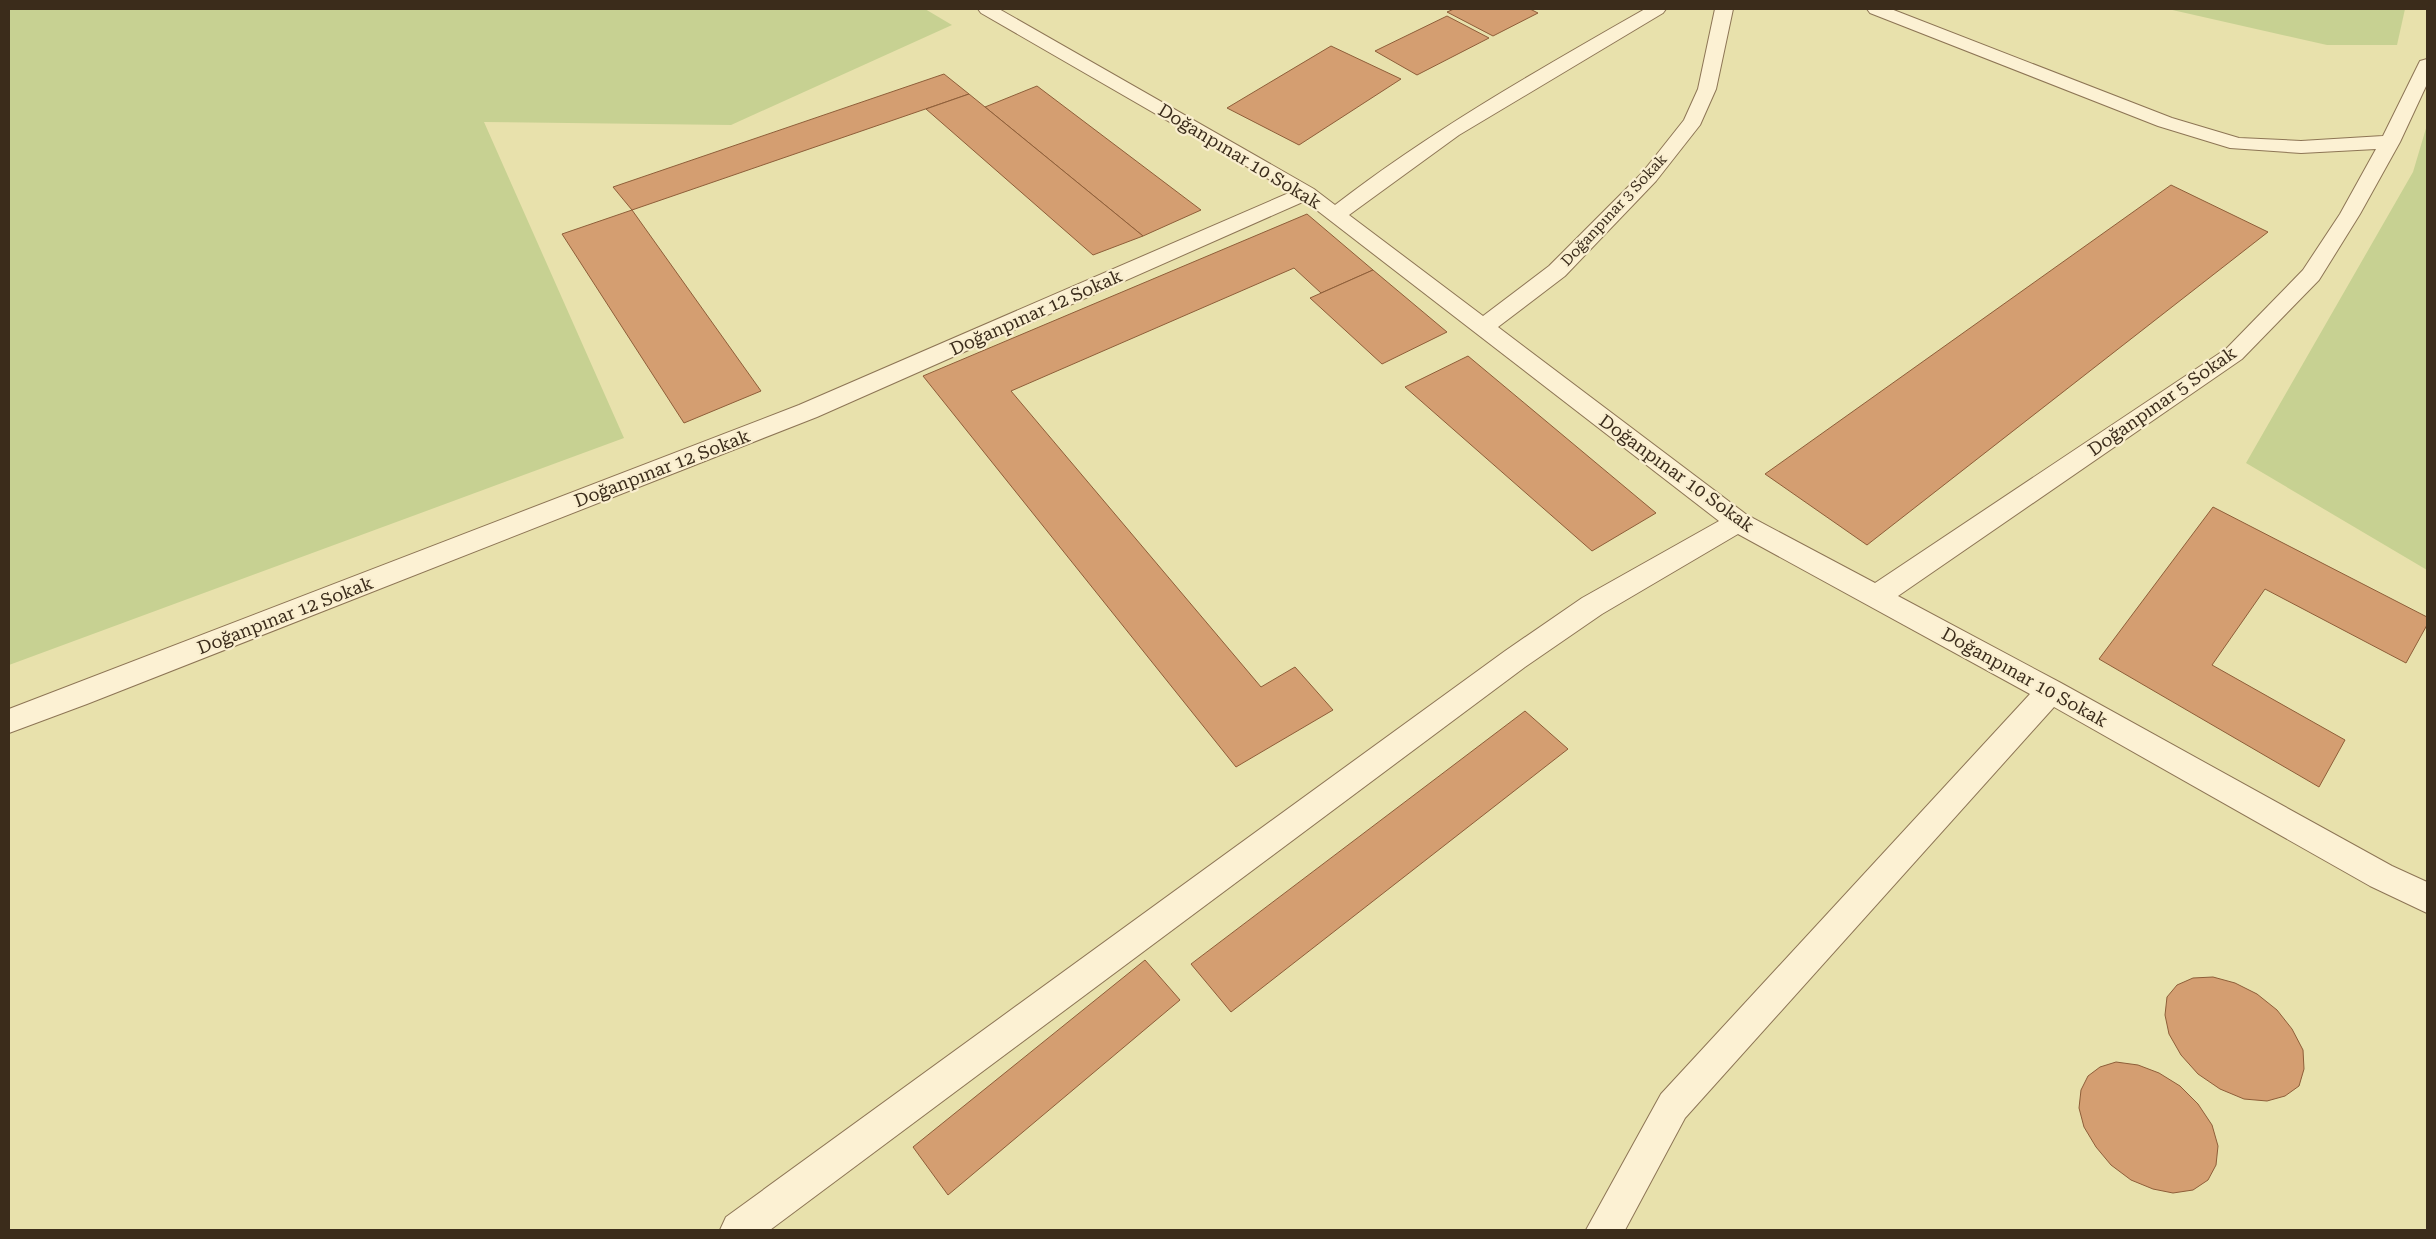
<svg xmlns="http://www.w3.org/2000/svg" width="2436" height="1239" font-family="'Roboto Serif',serif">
<rect width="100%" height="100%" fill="#f2e5bf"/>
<rect fill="#e8e1ac" x="9" y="9" width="2418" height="1221"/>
<g fill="#c7d192">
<polygon points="9,9 925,9 952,25 731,125 484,122 624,438 9,665"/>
<polygon points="2168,9 2405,9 2397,45 2327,45"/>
<polygon points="2427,125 2427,570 2246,463 2413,172"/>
</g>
<g fill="#d49e71" stroke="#8e5e39">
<polygon points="1454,9 1530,9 1538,13 1493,36 1447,12"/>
<polygon points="1447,16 1489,38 1417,75 1375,51"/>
<polygon points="1331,46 1401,79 1299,145 1227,108"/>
<polygon points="944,74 969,94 632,210 613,187"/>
<polygon points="1037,86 1201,210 1143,236 985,107"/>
<polygon points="969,94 985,107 1143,236 1093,255 926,109"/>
<polygon points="2171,185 2268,232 1867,545 1765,474"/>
<polygon points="632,210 761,391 684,423 562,234"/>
<polygon points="1307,214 1373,270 1321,293 1294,268 1011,391 1261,687 1295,667 1333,710 1236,767 923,376"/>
<polygon points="1373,270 1447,332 1382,364 1310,298"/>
<polygon points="1468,356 1656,513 1592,551 1405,387"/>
<polygon points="2213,507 2427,617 2427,625 2406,663 2265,589 2212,665 2345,740 2319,787 2099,659"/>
<polygon points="1525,711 1568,749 1231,1012 1191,964"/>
<polygon points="1145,960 1180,1000 948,1195 913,1147"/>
<polygon points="2213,977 2235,983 2257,994 2277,1010 2292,1029 2303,1050 2304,1069 2299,1086 2285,1096 2267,1101 2244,1099 2220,1089 2198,1074 2181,1055 2169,1034 2165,1015 2167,997 2177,985 2193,978"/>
<polygon points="2116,1062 2138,1065 2159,1073 2180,1086 2198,1104 2212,1125 2218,1146 2216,1165 2208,1180 2193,1190 2173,1193 2153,1189 2131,1180 2111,1165 2096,1147 2084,1127 2079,1108 2081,1090 2088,1076 2100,1067"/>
</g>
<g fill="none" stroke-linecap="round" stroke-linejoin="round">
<g stroke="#8d7555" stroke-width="2">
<path id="lane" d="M978 9H999L1314 189 1335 205C1432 130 1538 70 1645 9H1666L1663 13 1459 135 1349 215 1483 316 1549 266 1642 173 1684 120 1698 89 1715 9H1733L1716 89 1700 125 1656 181 1565 276 1498 327 1747 515 1875 583 2226 349 2303 270 2340 214 2376 149 2301 153 2230 148 2158 126 1870 13 1867 9H1891L2172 118 2239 138 2301 141 2383 136 2418 65 2420 61 2427 59V84L2400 142 2360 214 2319 280 2242 359 1898 596 2061 683 2392 866 2427 882V913L2370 886 2054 707 1685 1118 1625 1230H1586L1661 1094 2030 694 1738 534 1602 614 1525 667 770 1230H720L726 1217 1505 651 1582 598 1719 521 1305 201 817 417 87 704 9 733V709L799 405 1291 192 981 13Z"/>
</g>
<use href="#lane" fill="#fcf1d3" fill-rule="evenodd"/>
</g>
<g text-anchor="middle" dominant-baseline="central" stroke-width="4.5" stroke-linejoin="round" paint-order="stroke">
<g font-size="15" fill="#3b2c1b" stroke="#f9eecf">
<text transform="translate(1614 210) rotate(-47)">Doğanpınar 3 Sokak</text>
</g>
<g font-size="18" fill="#3b2c1b" stroke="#f9eecf">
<text transform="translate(1240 156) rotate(31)">Doğanpınar 10 Sokak</text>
<text transform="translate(1036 312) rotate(-24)">Doğanpınar 12 Sokak</text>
<text transform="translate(2162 401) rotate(-35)">Doğanpınar 5 Sokak</text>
<text transform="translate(662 468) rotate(-21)">Doğanpınar 12 Sokak</text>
<text transform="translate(1677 473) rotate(36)">Doğanpınar 10 Sokak</text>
<text transform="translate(285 615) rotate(-21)">Doğanpınar 12 Sokak</text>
<text transform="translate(2025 677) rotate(29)">Doğanpınar 10 Sokak</text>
</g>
</g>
<rect width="2436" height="1239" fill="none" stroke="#3b2c1b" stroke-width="20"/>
</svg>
